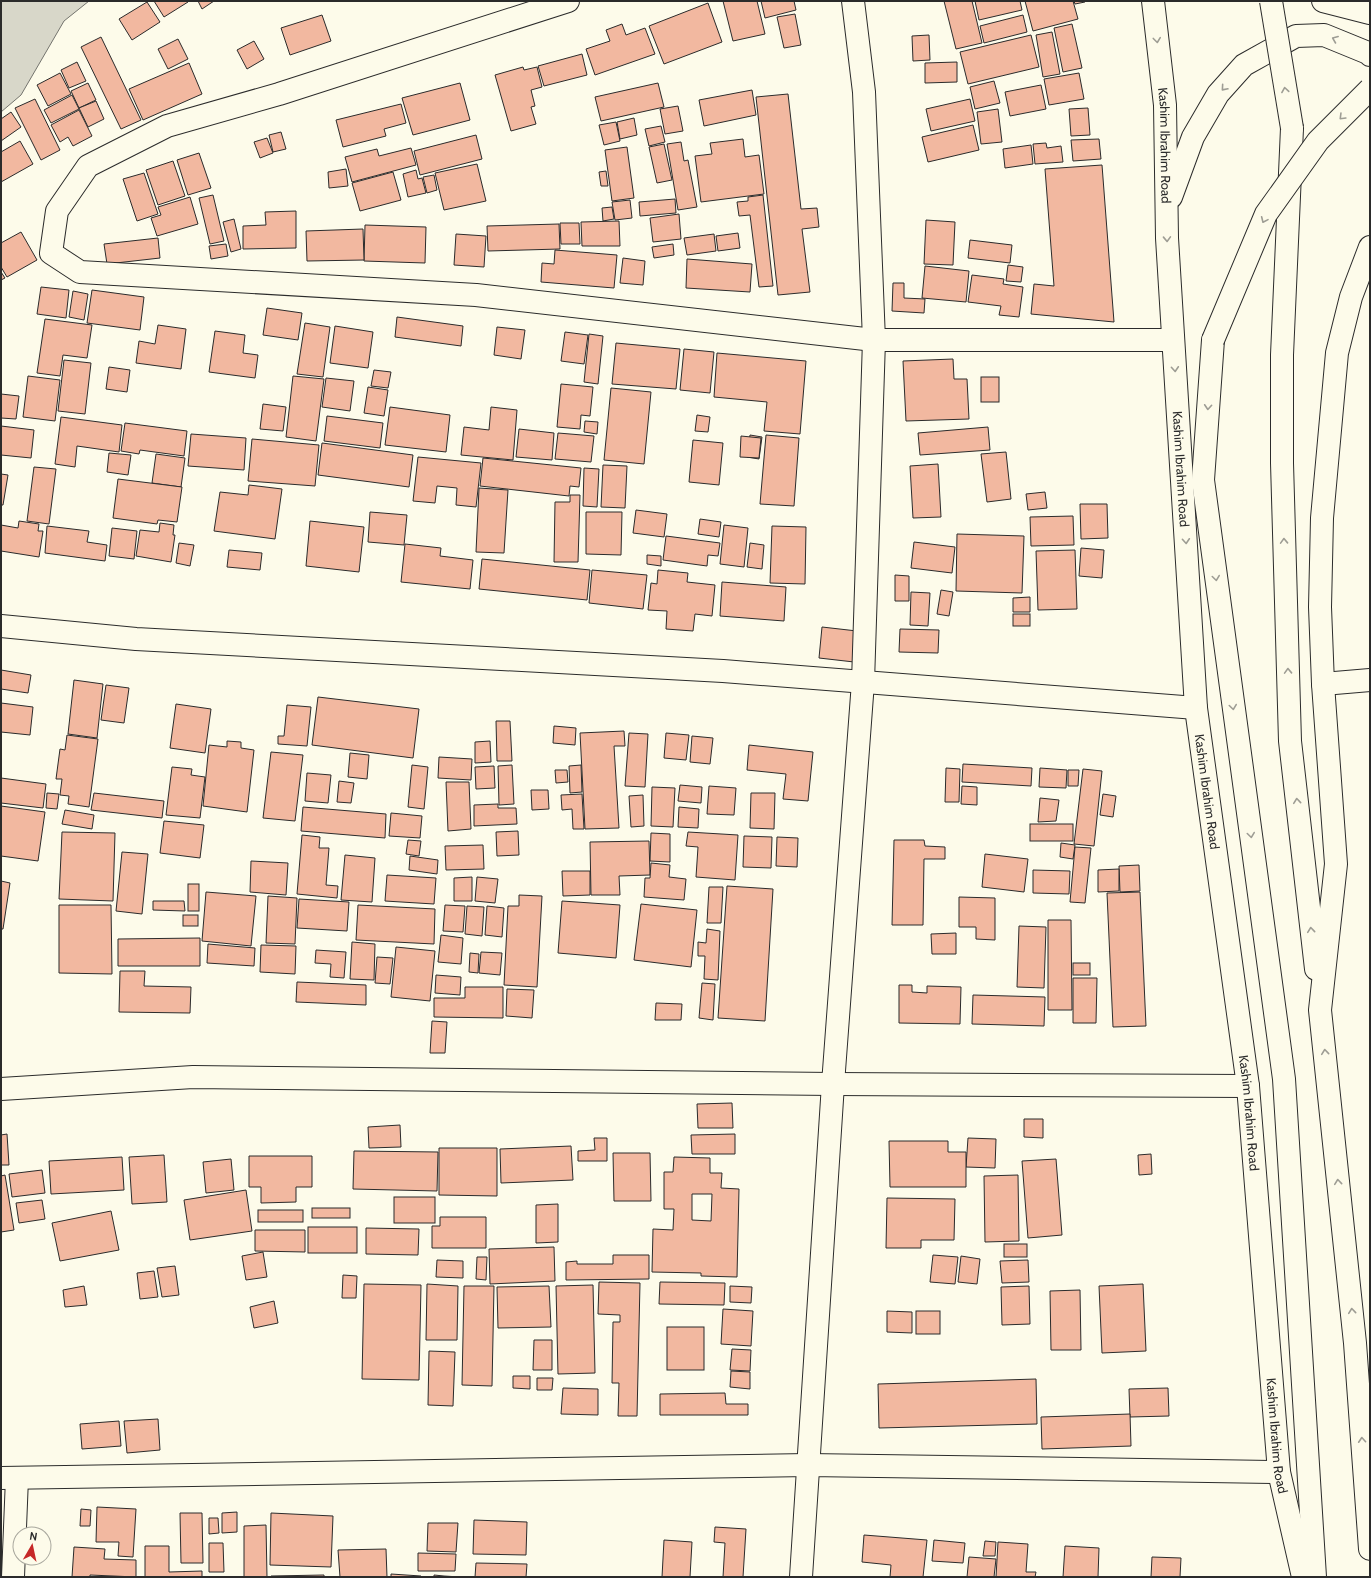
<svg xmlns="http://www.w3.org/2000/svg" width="1371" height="1578" font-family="Cabin,sans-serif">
<rect width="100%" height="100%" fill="#fdfbea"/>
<polygon fill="#d8d7c9" stroke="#74746e" points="1,1 89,1 64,21 21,95 1,112"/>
<g fill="#f2b8a0" stroke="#2b2b2b" fill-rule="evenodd">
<polygon points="154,1 188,1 188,2 164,17"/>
<polygon points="198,1 214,1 202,9"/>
<polygon points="723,1 757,1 765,34 733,41"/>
<polygon points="761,1 794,1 796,10 765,18"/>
<polygon points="944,1 972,1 982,43 956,49"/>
<polygon points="975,1 1020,1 1022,10 979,20"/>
<polygon points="1025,1 1073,1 1078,19 1033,31"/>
<polygon points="1074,1 1085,1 1085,2 1075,4"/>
<polygon points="147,2 160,22 132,40 119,19"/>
<polygon points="708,3 722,42 664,64 649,26"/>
<polygon points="795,14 801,45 784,48 777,17"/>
<polygon points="322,15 331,41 290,55 281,28"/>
<polygon points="1023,15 1027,32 984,43 980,26"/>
<polygon points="622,24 626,35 645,28 655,54 595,75 586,49 610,41 606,30"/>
<polygon points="1072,24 1082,68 1063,72 1054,28"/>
<polygon points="1052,32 1060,74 1043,77 1036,35"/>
<polygon points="929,35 930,60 913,61 912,36"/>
<polygon points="1031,35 1039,67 968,84 960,52"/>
<polygon points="101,37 141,120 121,129 81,47"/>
<polygon points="178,39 188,59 168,69 158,49"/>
<polygon points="254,41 264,59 247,69 237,50"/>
<polygon points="582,54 587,75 544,86 538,66"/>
<polygon points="77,62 86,81 69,88 61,70"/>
<polygon points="957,62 957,82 925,83 925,63"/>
<polygon points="189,63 202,94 143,120 129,89"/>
<polygon points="523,67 524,70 537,67 542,87 531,90 535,106 531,107 536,124 511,131 495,75"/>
<polygon points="60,73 71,94 48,106 37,85"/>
<polygon points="1079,73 1084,99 1049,105 1044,79"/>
<polygon points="994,81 1000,103 975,109 970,87"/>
<polygon points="88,83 96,100 79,108 71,91"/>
<polygon points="460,83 470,120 413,135 402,98"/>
<polygon points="658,83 664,107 601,121 595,97"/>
<polygon points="1041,85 1046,109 1010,116 1005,92"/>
<polygon points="752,90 756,115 704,126 699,100"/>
<polygon points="788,94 801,209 817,208 819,227 802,229 810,292 778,295 756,97"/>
<polygon points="72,95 79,109 51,123 44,110"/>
<polygon points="35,99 60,150 41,160 15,108"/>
<polygon points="970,99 975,121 931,131 926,109"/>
<polygon points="96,101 104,119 88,127 79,108"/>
<polygon points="401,104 406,123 384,129 386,136 343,147 336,120"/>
<polygon points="678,106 683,131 665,134 660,109"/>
<polygon points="1088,108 1090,135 1071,136 1069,109"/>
<polygon points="998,109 1002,142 981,144 977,112"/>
<polygon points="79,110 92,136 73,146 68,137 60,142 51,125"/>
<polygon points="11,112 21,127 1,141 1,119"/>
<polygon points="634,118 637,135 620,139 617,122"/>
<polygon points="616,122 620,141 604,145 599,125"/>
<polygon points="973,125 979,150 928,162 922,137"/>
<polygon points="661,126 665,142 649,146 645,129"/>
<polygon points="281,132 286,149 273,152 269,135"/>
<polygon points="476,135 482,159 420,175 414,151"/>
<polygon points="267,138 273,153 260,158 254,142"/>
<polygon points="743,139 745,157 759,155 764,194 701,202 695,156 712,154 710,143"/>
<polygon points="1099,139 1101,159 1073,161 1071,140"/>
<polygon points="20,141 33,164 1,182 1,152"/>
<polygon points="681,142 684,161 688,160 697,207 678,210 667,144"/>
<polygon points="1046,143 1047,148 1061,146 1063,162 1035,164 1033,144"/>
<polygon points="664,144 672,180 657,183 649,147"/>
<polygon points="1031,145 1033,164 1005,168 1003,149"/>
<polygon points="627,147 634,198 612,201 605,150"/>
<polygon points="411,148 416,165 352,182 345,157 377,149 379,156"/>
<polygon points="199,153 211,188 188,195 177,160"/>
<polygon points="173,161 185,196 158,205 146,170"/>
<polygon points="477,164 486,201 444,210 435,173"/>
<polygon points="1102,165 1114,322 1031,314 1034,284 1054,286 1045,169"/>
<polygon points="346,169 348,186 329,188 328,172"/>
<polygon points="416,170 418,179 422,178 426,193 408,197 403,174"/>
<polygon points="606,171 608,186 601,186 599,172"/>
<polygon points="393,172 401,200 360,211 352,183"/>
<polygon points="144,173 158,214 137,221 123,179"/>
<polygon points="434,175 437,190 427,193 423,177"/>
<polygon points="213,195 224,241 210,244 199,198"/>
<polygon points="763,195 773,286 759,287 750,215 739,216 737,202 748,201 748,197"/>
<polygon points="190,197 198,224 157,236 151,218 161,215 158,207"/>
<polygon points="675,199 676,213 640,216 639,202"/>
<polygon points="630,200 632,218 615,220 612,202"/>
<polygon points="612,207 614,219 603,221 602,208"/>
<polygon points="296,211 296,248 243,249 243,226 266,225 265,212"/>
<polygon points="679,214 681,239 653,242 650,218"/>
<polygon points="234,219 241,249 231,252 223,222"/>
<polygon points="926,220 955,222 953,265 924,264"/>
<polygon points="619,221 620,246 582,246 581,222"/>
<polygon points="560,223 579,223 580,244 561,244"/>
<polygon points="559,224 560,249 488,251 487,226"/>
<polygon points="365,225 426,227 425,263 364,261"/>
<polygon points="363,229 364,260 307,261 306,231"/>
<polygon points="21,232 37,260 7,277 1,267 1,243"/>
<polygon points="738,233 740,248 718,251 716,236"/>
<polygon points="456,234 486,236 484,267 454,265"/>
<polygon points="714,234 716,251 687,255 684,238"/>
<polygon points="158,238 160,258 107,264 104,244"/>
<polygon points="970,240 1012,245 1010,263 968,258"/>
<polygon points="226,244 228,256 211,259 209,246"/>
<polygon points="673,244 674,255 654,258 652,247"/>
<polygon points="555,250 617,255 614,288 541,282 542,263 554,264"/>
<polygon points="623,258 645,261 643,285 620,283"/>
<polygon points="687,259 752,264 750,292 686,288"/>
<polygon points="1008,265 1023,267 1021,282 1006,281"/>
<polygon points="925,266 969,271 966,302 922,298"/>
<polygon points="1,272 5,278 1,280"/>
<polygon points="972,275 1004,279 1003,284 1023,287 1019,317 999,315 1001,306 968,302"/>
<polygon points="893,283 904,283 904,298 925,299 924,313 892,311"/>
<polygon points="41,287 69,290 66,318 37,314"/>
<polygon points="92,290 144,297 140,330 87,323"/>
<polygon points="73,291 88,294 84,320 69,317"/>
<polygon points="267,308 302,313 298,340 263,335"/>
<polygon points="397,317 463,326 461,346 395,337"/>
<polygon points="45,319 92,325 87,358 63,355 60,376 37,373"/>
<polygon points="305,323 330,327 323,377 297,374"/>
<polygon points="158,325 186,329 181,369 136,363 139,341 155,344"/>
<polygon points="335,326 373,332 368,368 330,363"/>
<polygon points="497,327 525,330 521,359 494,355"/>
<polygon points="215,331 245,335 243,353 258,355 255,378 209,372"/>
<polygon points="565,332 588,335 584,364 561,361"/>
<polygon points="589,334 603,336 598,384 584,382"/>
<polygon points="616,343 680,349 676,389 612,384"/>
<polygon points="684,349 714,352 710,393 680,390"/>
<polygon points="717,353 806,361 800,434 764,431 767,402 714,397"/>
<polygon points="953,359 954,379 967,379 969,419 906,421 903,361"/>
<polygon points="64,360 91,363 85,414 58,411"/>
<polygon points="109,367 130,370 127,392 106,389"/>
<polygon points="374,370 391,372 388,388 371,386"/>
<polygon points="28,376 60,380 55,421 23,417"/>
<polygon points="293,376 324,379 316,441 286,437"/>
<rect x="981" y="377" width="18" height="25"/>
<polygon points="326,378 354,381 350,411 322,407"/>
<polygon points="561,384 593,387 590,416 581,415 580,429 557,427"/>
<polygon points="368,387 388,390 384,416 364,413"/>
<polygon points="611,388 651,392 644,464 604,460"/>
<polygon points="1,394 19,396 16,419 1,418"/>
<polygon points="263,404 286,407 283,431 260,429"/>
<polygon points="390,407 450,415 446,452 385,445"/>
<polygon points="491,407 517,410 513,460 461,455 464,427 489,430"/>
<polygon points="697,415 710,417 708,432 695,431"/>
<polygon points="327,416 383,423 380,448 324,441"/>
<polygon points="61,417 122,425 119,452 77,446 75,467 55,464"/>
<polygon points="585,421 598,422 597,434 584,432"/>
<polygon points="125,423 187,431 184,456 140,450 139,454 121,451"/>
<polygon points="1,426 34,430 31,458 1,455"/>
<polygon points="988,427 990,450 920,455 918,433"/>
<polygon points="519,429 554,433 552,460 516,457"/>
<polygon points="558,433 594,436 591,462 555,459"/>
<polygon points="191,434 246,438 244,470 188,466"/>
<polygon points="750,435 762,437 759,459 747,457"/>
<polygon points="766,435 799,438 794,506 760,504"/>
<polygon points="741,436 761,438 759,458 740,457"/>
<polygon points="252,439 319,445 315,486 248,481"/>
<polygon points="693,440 723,443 719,485 689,482"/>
<polygon points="322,443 413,455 409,487 318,475"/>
<polygon points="1006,452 1011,499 987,502 981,454"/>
<polygon points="109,453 131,455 128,475 107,472"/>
<polygon points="156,454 185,458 181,487 152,483"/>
<polygon points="418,457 481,463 476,507 456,505 457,488 437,486 435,503 413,501"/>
<polygon points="483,458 581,468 579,487 570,486 569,496 480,486"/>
<polygon points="938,464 941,517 913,518 910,466"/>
<polygon points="603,465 627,466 625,508 601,507"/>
<polygon points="34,467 56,469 49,524 27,521"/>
<polygon points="584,468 599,469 597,507 583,506"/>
<polygon points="1,474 8,475 3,505 1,505"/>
<polygon points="118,479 182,487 177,522 158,520 157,524 113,518"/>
<polygon points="249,485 282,489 275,539 214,531 220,492 248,495"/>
<polygon points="479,488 508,490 504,553 476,552"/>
<polygon points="1045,492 1047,508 1028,510 1026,494"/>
<polygon points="570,495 580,495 578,562 554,562 555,502 570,502"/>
<polygon points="1080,504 1107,504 1108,538 1081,539"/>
<polygon points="636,510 667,514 664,537 633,533"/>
<polygon points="370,512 407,515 404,545 368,542"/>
<polygon points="586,512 622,512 621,555 586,554"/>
<polygon points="1073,516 1074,545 1031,546 1030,517"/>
<polygon points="700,519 721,522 719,537 698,534"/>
<polygon points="19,521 39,524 38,531 43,531 39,557 1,551 1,525 18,528"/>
<polygon points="310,521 364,527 359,572 306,566"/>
<polygon points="160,523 174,525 173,535 175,535 171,562 136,556 140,530 159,532"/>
<polygon points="724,525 748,528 744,567 720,564"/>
<polygon points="47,526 89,531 87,542 107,545 105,561 45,553"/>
<polygon points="772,526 806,527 805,584 770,583"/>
<polygon points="112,528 137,531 134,559 109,556"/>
<polygon points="957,534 1024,536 1022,593 956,591"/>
<polygon points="666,536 720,543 718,556 708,555 707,566 663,560"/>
<polygon points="914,542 955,547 952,573 911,568"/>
<polygon points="179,543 194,545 190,566 176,563"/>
<polygon points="750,543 764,545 762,569 747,567"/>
<polygon points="405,544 441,548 440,556 473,560 470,589 401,582"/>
<polygon points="1081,548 1104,550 1102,578 1079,576"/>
<polygon points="229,550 262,553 260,570 227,567"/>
<polygon points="1075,550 1077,609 1038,610 1036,551"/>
<polygon points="647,555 661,556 661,566 647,564"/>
<polygon points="482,559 590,570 587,600 479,589"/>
<polygon points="592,570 647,575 643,609 589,603"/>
<polygon points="658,570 688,573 687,582 715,585 712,616 695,614 693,631 666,629 667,611 648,610 651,583 657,584"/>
<polygon points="895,575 909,576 909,601 895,601"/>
<polygon points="722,582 786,587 784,621 720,616"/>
<polygon points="941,590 953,592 949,616 937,614"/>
<polygon points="911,592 930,593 928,626 910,625"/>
<polygon points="1030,597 1030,612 1013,612 1013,598"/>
<rect x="1013" y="614" width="17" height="12"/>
<polygon points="822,627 857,631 854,662 819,658"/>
<polygon points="900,629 939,630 938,653 899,652"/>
<polygon points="1,670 31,675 28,693 1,689"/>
<polygon points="74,680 103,684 97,738 68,734"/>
<polygon points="106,685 129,688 124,723 101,720"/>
<polygon points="318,697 419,709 413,758 312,745"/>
<polygon points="1,703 33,707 30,735 1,732"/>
<polygon points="176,704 211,709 205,753 170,748"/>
<polygon points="287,705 311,707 307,746 278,744 278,736 284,736"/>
<polygon points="496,721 510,721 512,761 497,761"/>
<polygon points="554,726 576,728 575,745 553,743"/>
<polygon points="624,731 625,746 614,746 619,828 585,829 580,733"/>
<polygon points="629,733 648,734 645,787 625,786"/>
<polygon points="666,733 689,735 686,760 664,758"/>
<polygon points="67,735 98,739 89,807 68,804 69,796 60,795 62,779 56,779 60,749 65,750"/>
<polygon points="692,736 713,738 710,764 690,762"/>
<polygon points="227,741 241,742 241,748 254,750 247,812 203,806 209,745 227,747"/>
<polygon points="490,741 491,762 475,763 475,742"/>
<polygon points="749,745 813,752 808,801 783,799 786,774 747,770"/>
<polygon points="271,752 303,755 295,821 263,818"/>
<polygon points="350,753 369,755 367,779 348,777"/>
<polygon points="439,757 472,759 471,780 438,778"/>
<polygon points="963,764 1032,768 1031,786 962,782"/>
<polygon points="412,765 428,767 424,809 408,807"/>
<polygon points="512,765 514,804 499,805 498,766"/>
<polygon points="581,765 582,792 570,793 569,766"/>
<polygon points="494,766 495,788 476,789 475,767"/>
<polygon points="172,767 192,769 191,775 205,777 200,818 166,815"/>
<polygon points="946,768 960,769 959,802 945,802"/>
<polygon points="1040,768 1067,770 1066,788 1039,787"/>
<polygon points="1083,769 1102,771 1094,846 1074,844"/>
<polygon points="555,770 567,770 568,782 556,783"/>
<polygon points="1068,770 1079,770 1078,786 1068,786"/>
<polygon points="307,773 331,775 328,803 305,801"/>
<polygon points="1,778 46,784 43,808 1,803"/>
<polygon points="339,781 354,783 351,803 337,802"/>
<polygon points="446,782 469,782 471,829 448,831"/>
<polygon points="680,785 702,787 701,803 678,801"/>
<polygon points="709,786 736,788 734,815 707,814"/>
<polygon points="962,786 977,787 977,805 961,804"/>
<polygon points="652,787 675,788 673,827 651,826"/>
<polygon points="531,790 548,790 549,809 532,810"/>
<polygon points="47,793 59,794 57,809 46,808"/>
<polygon points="94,793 164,801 162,818 91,810"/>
<polygon points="751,793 775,793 774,829 750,828"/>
<polygon points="582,794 584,829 573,829 572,809 562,810 561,795"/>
<polygon points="1103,794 1116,796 1113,817 1100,815"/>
<polygon points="643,795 644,826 631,827 629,796"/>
<polygon points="1040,798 1059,800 1056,821 1038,822"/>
<polygon points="498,804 498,808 516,808 517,824 474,826 474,805"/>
<polygon points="1,806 45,812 38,861 1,856"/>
<polygon points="303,807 386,814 385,838 301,831"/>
<polygon points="679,807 699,809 698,828 678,827"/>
<polygon points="65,810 94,815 92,829 62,824"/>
<polygon points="391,813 422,816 420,838 389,836"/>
<polygon points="164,821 204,825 200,858 160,853"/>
<rect x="1030" y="824" width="43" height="17"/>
<polygon points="518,831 519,855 497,856 496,832"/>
<polygon points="62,832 115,833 113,901 59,899"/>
<polygon points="688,832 738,835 735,880 696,877 698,847 686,846"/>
<polygon points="651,833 670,834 670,862 650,861"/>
<polygon points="302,835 320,837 319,848 329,848 326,885 338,886 337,898 297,894"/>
<polygon points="744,836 772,837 771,868 743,867"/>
<polygon points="777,837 798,838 797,867 776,866"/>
<polygon points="408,840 421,841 419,856 406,854"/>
<polygon points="894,840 924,840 925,846 945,847 945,859 924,859 923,925 892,925"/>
<polygon points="649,841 650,875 619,876 620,895 591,895 590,842"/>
<polygon points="1061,843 1075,845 1073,859 1060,857"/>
<polygon points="483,845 484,869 446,870 445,846"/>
<polygon points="1075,847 1091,848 1085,903 1070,902"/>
<polygon points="122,852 148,854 142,914 116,911"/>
<polygon points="985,854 1028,859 1024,892 982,887"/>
<polygon points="345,855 375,858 372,902 341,900"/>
<polygon points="410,856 438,860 437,874 409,870"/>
<polygon points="251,861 288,863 286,895 250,892"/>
<polygon points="651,863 670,865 669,877 686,879 684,900 644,897 645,878 650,878"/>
<polygon points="1139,865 1140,891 1120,892 1119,866"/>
<polygon points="1119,869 1119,891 1098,892 1098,870"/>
<polygon points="1033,870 1070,871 1069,894 1033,893"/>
<polygon points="562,871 590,871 590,895 563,896"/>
<polygon points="387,875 436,878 434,904 385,901"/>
<polygon points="472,877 472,901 454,901 454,878"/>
<polygon points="477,877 498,879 495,903 475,901"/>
<polygon points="1,881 10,883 3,929 1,929"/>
<rect x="188" y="884" width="11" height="27"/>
<polygon points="727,886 773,889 765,1021 718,1018"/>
<polygon points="709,887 723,887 721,923 707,923"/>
<polygon points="206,892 256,896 251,946 202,941"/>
<polygon points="1140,892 1146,1026 1113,1027 1107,893"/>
<polygon points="519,895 542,896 537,987 504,985 508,906 519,906"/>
<polygon points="268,896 297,898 295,944 266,943"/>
<polygon points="959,897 995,898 995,940 976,939 976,927 959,927"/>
<polygon points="299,899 349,902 347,931 297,928"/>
<polygon points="153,901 184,901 185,911 153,910"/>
<polygon points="562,901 620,905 616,958 558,953"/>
<polygon points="641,904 697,910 691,967 634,960"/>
<polygon points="59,905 111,905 112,974 59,973"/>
<polygon points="358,905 435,909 434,944 356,940"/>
<polygon points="445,905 465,906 463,932 443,931"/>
<polygon points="467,906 484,907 482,936 465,934"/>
<polygon points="487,906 504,908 502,937 485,935"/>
<rect x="183" y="915" width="15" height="11"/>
<polygon points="1048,920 1071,920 1072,1010 1048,1010"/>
<polygon points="1019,926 1046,927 1044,988 1017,987"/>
<polygon points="707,929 720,931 718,980 704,979 705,956 698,956 698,942 706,943"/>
<polygon points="956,933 956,954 932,954 931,934"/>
<polygon points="441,935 463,938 461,964 438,962"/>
<polygon points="200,938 200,966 118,966 118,939"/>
<polygon points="352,942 375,944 374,980 350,979"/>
<polygon points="208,944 255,948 254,966 207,963"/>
<polygon points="261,945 296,946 295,974 260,972"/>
<polygon points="396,947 435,951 430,1001 391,997"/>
<polygon points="316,950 346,952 344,978 330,977 331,964 315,963"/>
<polygon points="481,952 502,953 500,975 479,973"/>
<polygon points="470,953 479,954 478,973 469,972"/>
<polygon points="377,957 393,958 390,984 375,983"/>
<rect x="1073" y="963" width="17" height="12"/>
<polygon points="120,971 145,971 144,986 191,987 190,1013 119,1012"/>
<polygon points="436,975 461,977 460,995 435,993"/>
<polygon points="1073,978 1097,978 1096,1023 1073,1023"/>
<polygon points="297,982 366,985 366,1005 296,1002"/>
<polygon points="702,983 715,984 713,1020 699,1018"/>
<polygon points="899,985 912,985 912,992 927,993 927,986 961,987 960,1024 899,1023"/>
<polygon points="465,987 503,987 503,1018 434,1017 434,998 465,998"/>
<polygon points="507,989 534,990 532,1018 506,1016"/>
<polygon points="973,995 1045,997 1044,1026 972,1024"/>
<polygon points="656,1003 682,1004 681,1020 655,1020"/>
<polygon points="432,1021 447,1022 445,1053 430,1053"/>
<polygon points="732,1103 733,1128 698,1128 697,1104"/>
<polygon points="1024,1119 1043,1119 1043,1138 1024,1137"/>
<polygon points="400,1125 401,1147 369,1148 368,1127"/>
<polygon points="7,1134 9,1165 1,1165 1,1135"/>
<polygon points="735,1134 735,1154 692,1154 691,1135"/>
<polygon points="594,1138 607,1138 607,1161 578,1161 578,1151 595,1150"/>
<polygon points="968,1138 996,1139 995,1168 966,1167"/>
<polygon points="889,1141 948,1141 948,1152 966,1152 966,1187 890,1187"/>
<polygon points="571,1146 573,1180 501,1183 500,1149"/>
<polygon points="439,1148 497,1148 497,1196 439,1195"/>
<polygon points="354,1151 438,1152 437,1191 353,1189"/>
<polygon points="613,1153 650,1153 651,1201 614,1201"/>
<polygon points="1151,1154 1152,1174 1139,1175 1138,1155"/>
<polygon points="164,1155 167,1202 132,1204 129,1157"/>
<polygon points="249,1156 312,1156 312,1187 296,1187 296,1202 261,1203 261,1187 249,1187"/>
<polygon points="122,1157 124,1190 51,1194 49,1161"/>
<path d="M674 1157 710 1158V1173H722L721 1188 739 1189 737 1277 701 1276V1273L652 1272 653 1229 673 1230 674 1209H664V1172H673ZM692 1194H712L711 1221 692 1220Z"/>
<polygon points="231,1159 234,1190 206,1193 203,1162"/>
<polygon points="1056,1159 1062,1235 1028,1238 1022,1161"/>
<polygon points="42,1170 45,1193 12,1197 9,1174"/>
<polygon points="5,1175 14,1230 1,1232 1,1176"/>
<polygon points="1018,1175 1019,1241 985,1242 984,1176"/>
<polygon points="246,1190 252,1231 190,1240 184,1200"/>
<rect x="394" y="1197" width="41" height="26"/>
<polygon points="887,1198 955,1199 954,1240 921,1240 921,1248 886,1248"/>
<polygon points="42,1200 45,1219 19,1223 16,1203"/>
<polygon points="558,1204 558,1242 536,1243 536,1205"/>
<rect x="312" y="1208" width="38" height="10"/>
<rect x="258" y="1210" width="45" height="12"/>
<polygon points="111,1211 119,1250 60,1261 52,1223"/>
<polygon points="440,1217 486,1217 486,1248 432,1248 432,1226 440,1226"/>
<rect x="308" y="1227" width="49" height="26"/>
<polygon points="366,1228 419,1229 418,1255 366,1254"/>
<polygon points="255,1230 305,1230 305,1252 255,1251"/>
<rect x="1004" y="1244" width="23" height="13"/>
<polygon points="554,1247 555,1281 490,1284 489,1249"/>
<polygon points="263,1252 267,1277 246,1280 242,1256"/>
<polygon points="613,1255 649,1255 649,1279 566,1280 566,1262 577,1261 577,1264 613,1264"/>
<polygon points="933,1255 958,1257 955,1284 930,1282"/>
<polygon points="961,1256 980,1259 977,1284 958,1282"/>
<polygon points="477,1257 487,1257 486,1280 476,1279"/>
<polygon points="437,1260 463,1261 463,1278 436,1277"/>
<polygon points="1028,1260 1029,1282 1002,1283 1000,1261"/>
<polygon points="175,1266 179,1295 162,1297 157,1268"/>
<polygon points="154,1271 158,1297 140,1299 137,1273"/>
<polygon points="343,1275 357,1276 356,1298 342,1298"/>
<polygon points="599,1282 640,1283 637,1416 618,1416 619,1383 612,1383 613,1322 620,1322 620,1315 598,1314"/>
<polygon points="660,1282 725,1283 724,1305 659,1304"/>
<polygon points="364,1284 421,1285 419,1380 362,1379"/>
<polygon points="427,1284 458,1286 457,1340 426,1340"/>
<polygon points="1143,1284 1146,1351 1102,1353 1099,1286"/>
<polygon points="593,1285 595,1373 558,1374 556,1286"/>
<polygon points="84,1286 87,1305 65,1307 63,1290"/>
<polygon points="464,1286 494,1286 492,1386 462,1385"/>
<polygon points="549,1286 551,1327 498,1328 497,1287"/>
<polygon points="730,1286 752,1287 751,1303 730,1302"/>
<polygon points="1029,1286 1030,1324 1002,1325 1001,1287"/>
<polygon points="1080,1290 1081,1350 1051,1350 1050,1291"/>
<polygon points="274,1301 278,1323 254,1328 250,1307"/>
<polygon points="723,1309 753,1311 751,1346 721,1344"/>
<polygon points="887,1311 912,1312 912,1333 887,1332"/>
<rect x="916" y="1311" width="24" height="23"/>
<rect x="667" y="1327" width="37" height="43"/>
<polygon points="534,1340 552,1340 552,1370 533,1370"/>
<polygon points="732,1349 751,1350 750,1371 730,1370"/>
<polygon points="429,1351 455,1352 453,1406 428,1405"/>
<polygon points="731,1371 750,1372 750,1389 730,1387"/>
<polygon points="513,1376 530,1376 530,1389 513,1388"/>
<polygon points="537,1378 553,1378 552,1390 537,1390"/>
<polygon points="1036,1379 1037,1424 879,1428 878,1384"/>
<polygon points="563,1388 598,1389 598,1415 561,1414"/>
<polygon points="1168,1388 1169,1416 1130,1417 1129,1389"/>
<polygon points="725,1393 726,1404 748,1404 748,1415 660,1415 660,1394"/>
<polygon points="1130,1414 1131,1446 1042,1449 1041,1417"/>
<polygon points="158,1419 160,1450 127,1453 124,1421"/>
<polygon points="119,1421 121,1446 82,1449 80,1424"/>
<polygon points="97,1507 136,1509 133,1557 118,1556 119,1542 96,1542"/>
<polygon points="81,1509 91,1510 90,1526 80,1526"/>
<polygon points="237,1512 237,1532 222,1533 222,1513"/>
<polygon points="180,1513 202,1513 203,1563 181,1563"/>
<polygon points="271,1513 333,1516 331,1567 270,1565"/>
<polygon points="209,1518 218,1518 219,1533 209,1534"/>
<polygon points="474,1520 527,1522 526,1555 473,1554"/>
<polygon points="428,1523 458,1523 456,1552 427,1551"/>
<polygon points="266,1525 267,1577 244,1577 244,1526"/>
<polygon points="715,1527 746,1529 743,1577 723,1577 725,1543 714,1542"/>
<polygon points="864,1535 927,1540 923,1577 890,1577 891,1565 862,1562"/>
<polygon points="664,1540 692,1542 690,1577 662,1577"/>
<polygon points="934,1540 965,1543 963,1563 932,1561"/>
<polygon points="985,1541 996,1542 995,1556 983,1556"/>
<polygon points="998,1542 1028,1544 1026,1572 1036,1572 1035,1577 996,1577"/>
<polygon points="209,1543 223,1543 224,1572 209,1572"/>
<polygon points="145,1546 169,1546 169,1572 202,1571 202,1577 145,1577"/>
<polygon points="1065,1546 1099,1548 1098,1577 1063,1577"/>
<polygon points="74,1547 105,1549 104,1559 136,1560 136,1577 90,1575 90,1577 72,1577"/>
<polygon points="386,1549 387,1577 340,1577 338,1550"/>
<polygon points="418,1553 456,1554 455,1571 418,1571"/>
<polygon points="969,1557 996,1559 994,1577 967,1577"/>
<polygon points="1152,1557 1181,1558 1180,1577 1151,1577"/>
<polygon points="476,1563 527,1564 526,1577 475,1577"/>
<polygon points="391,1574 421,1576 420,1577 391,1577"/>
<polygon points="324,1575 324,1577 271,1577 271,1576"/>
<polygon points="434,1575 444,1576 460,1577 434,1577"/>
</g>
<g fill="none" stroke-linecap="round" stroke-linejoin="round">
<g stroke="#2b2b2b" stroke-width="24">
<g id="minor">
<polyline points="568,1 279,94 167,126 88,166 57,211 51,253 80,272 476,295 874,340 1173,340"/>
<polyline points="1,626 136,639 723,671 1196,708"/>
<polyline points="1323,684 1370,680"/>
<polyline points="1,1089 193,1077 833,1084 1248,1086"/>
<polyline points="1,1478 808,1465 1279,1472"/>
<polyline points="13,1577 17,1478"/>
</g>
</g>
<g stroke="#2b2b2b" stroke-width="24">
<polyline id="major" points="801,1577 833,1084 863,682 874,340 864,92 853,1"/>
</g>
<g stroke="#2b2b2b" stroke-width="24">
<g id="highway">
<path id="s1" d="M1153 1 1165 105 1167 238 1196 708 1248 1086 1279 1472 1303 1577"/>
<polyline points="1323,1 1370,13"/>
<polyline points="1292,128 1282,355 1282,463 1290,741 1316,969"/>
<polyline points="1171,197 1193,137 1218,94 1244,65 1296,36 1324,35 1368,53 1370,55"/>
<polyline points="1370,247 1351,297 1337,353 1322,518 1320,607 1323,684 1336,864 1320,1010 1355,1343 1370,1549"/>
<polyline points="1213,340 1203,480 1284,1079 1315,1577"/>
</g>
</g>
<use href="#minor" stroke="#fdfbea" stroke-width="22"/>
<use href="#major" stroke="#fdfbea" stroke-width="22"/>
<use href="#highway" stroke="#fdfbea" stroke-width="22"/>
<g stroke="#2b2b2b" stroke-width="24" stroke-linecap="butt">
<g id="highway-bridge">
<polyline points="1271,1 1292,128"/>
<polyline points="1213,340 1266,214 1318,141 1370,89"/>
</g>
</g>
<use href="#highway-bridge" stroke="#fdfbea" stroke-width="22"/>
</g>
<defs><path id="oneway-chevron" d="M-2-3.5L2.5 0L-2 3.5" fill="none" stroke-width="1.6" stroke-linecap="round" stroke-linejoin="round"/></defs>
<g stroke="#9e9d94">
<use href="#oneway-chevron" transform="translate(1335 39) rotate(-158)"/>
<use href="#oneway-chevron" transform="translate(1157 40) rotate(83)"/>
<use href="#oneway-chevron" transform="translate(1224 88) rotate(131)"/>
<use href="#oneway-chevron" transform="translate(1285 90) rotate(-99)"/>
<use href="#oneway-chevron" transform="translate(1342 117) rotate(135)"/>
<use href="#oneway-chevron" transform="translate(1264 220) rotate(114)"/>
<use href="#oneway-chevron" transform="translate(1167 239) rotate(88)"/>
<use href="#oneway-chevron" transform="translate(1175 369) rotate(86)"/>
<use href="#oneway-chevron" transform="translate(1208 407) rotate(94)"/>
<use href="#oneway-chevron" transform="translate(1186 541) rotate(86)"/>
<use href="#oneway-chevron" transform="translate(1284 541) rotate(-92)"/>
<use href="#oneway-chevron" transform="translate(1216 578) rotate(82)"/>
<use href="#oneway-chevron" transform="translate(1288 671) rotate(-92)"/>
<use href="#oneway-chevron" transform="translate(1233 707) rotate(82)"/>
<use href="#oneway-chevron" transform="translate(1297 801) rotate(-96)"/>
<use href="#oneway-chevron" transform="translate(1251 835) rotate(82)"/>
<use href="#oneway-chevron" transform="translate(1311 930) rotate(-96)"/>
<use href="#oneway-chevron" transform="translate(1325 1052) rotate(-96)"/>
<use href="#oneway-chevron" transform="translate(1338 1182) rotate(-96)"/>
<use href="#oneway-chevron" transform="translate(1352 1311) rotate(-96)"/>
<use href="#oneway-chevron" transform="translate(1362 1440) rotate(-94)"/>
</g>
<g text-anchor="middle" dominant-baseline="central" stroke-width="3" stroke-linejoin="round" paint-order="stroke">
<g font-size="13" fill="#2b2b2b" stroke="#fdfbea">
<text stroke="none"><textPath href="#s1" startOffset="145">Kashim Ibrahim Road</textPath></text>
<text stroke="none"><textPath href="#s1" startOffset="469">Kashim Ibrahim Road</textPath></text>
<text stroke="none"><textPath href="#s1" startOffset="793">Kashim Ibrahim Road</textPath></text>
<text stroke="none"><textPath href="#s1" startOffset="1117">Kashim Ibrahim Road</textPath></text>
<text stroke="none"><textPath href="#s1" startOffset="1441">Kashim Ibrahim Road</textPath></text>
</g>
</g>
<rect width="1371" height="1578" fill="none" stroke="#2b2b2b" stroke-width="4"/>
<g transform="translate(32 1546) rotate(9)"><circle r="19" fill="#fdfbea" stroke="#a9a89e"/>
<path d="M0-3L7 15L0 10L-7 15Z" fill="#c62828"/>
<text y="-6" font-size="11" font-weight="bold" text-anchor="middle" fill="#2b2b2b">N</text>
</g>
</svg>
